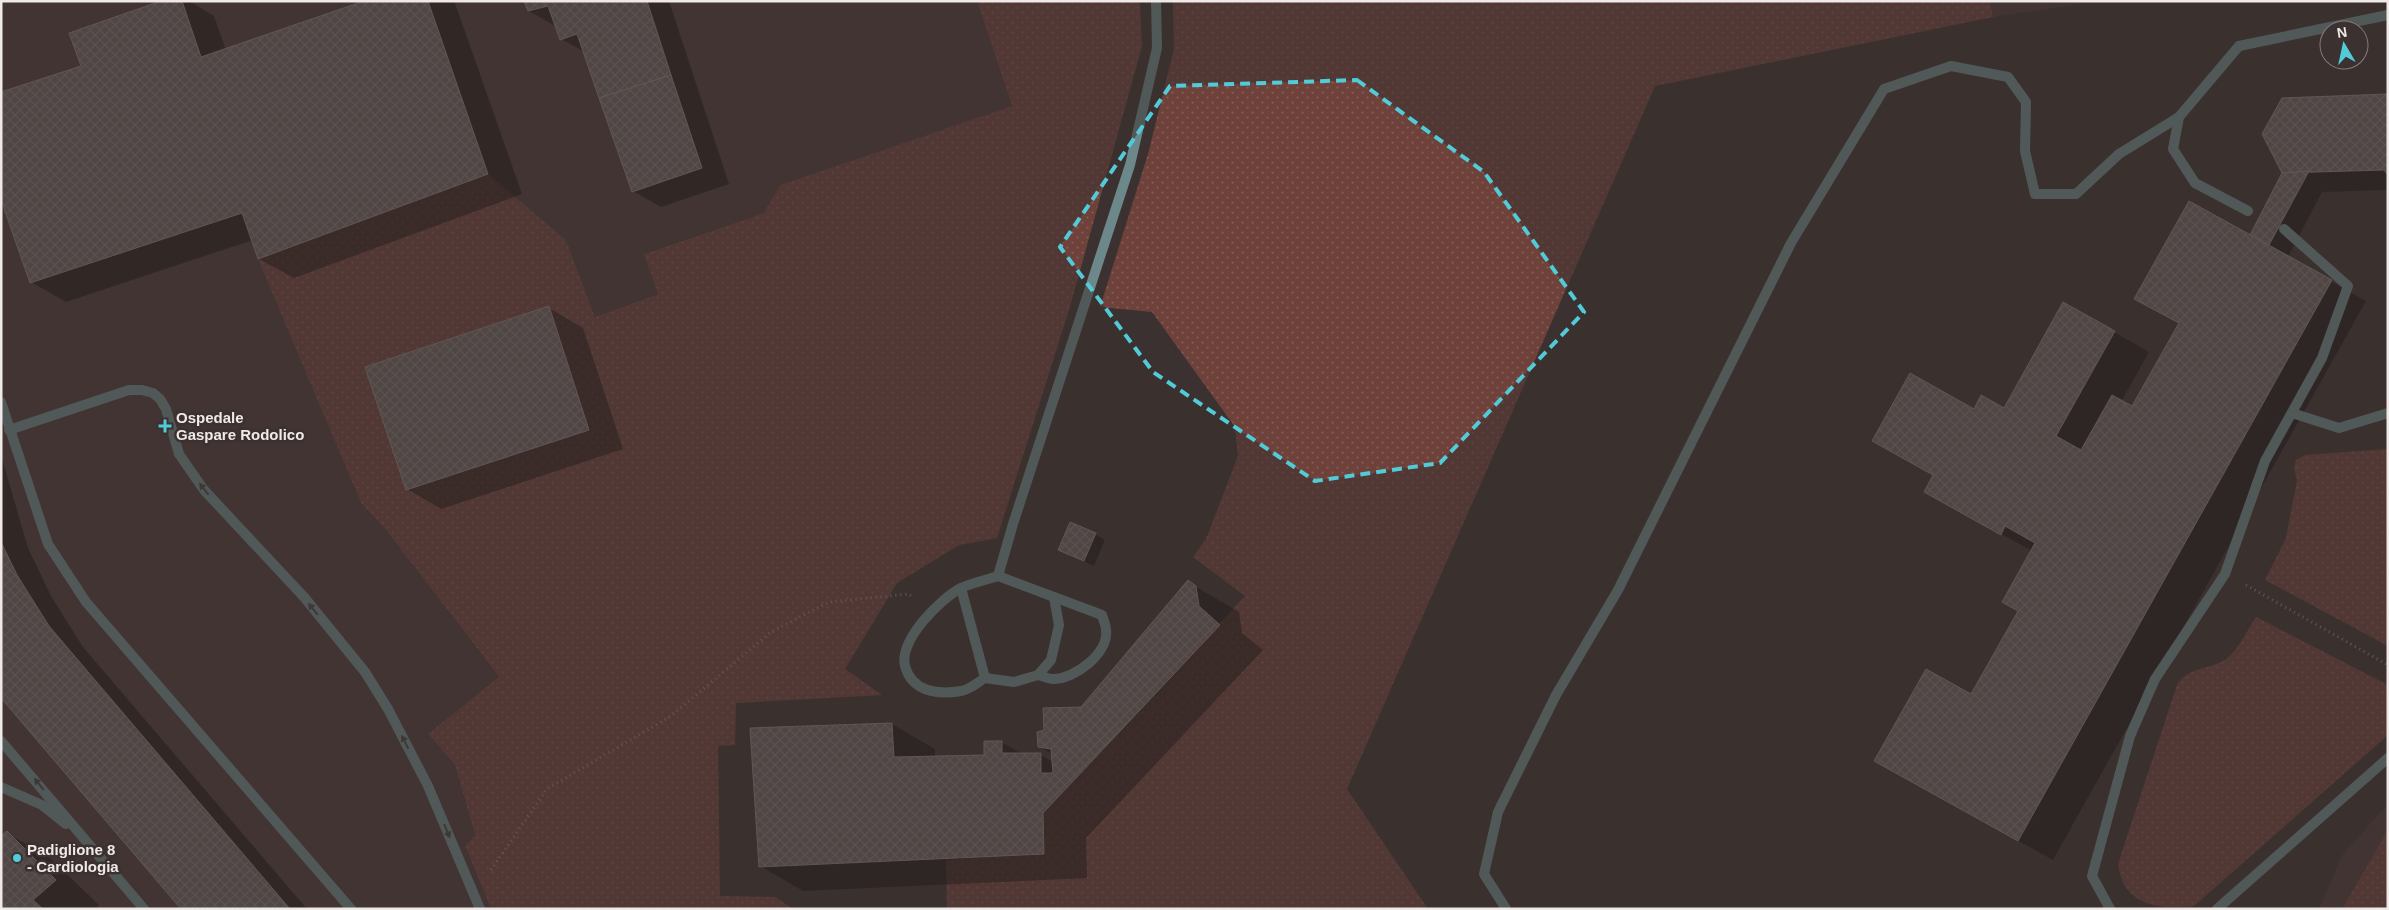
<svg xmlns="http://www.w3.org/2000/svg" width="2389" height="910" font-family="Helvetica,sans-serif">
<defs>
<pattern id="grass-dots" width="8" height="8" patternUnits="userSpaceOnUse" patternTransform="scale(1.25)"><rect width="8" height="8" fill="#6e413a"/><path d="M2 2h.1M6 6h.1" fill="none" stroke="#835c56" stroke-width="1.8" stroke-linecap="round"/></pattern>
<pattern id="building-cross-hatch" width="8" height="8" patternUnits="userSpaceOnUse" patternTransform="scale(1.25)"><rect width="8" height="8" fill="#6c615f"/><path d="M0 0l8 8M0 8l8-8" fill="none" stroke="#817876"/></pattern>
</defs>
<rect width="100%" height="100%" fill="#3b3130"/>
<g fill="#493836">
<polygon points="1,1 977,1 1012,106 780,185 764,213 645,253 658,294 595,317 566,240 259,259 361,503 386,530 499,678 428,734 455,765 475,835 465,847 491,909 1,909"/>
<polygon points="1990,1 2100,1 1993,17"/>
<polygon points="2388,804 2388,909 2319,909 2343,854"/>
</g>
<g fill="url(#grass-dots)">
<polygon points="977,1 1140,1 1142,46 1070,307 997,538 959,545 897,583 845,669 882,695 736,703 735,745 718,746 720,896 775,897 793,909 491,909 465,846 475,835 455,765 428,734 499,677 386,530 361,503 258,259 488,174 566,240 595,317 658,294 644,254 764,213 780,185 1012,106"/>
<polygon points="1173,1 1990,1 1993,17 1655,86 1347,789 1428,909 947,909 946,860 1044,853 1043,813 1245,596 1193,557 1206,539 1238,456 1235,427 1152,312 1100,307 1148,154 1174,49"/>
<polygon points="2388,449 2388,646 2265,580 2286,538 2297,480 2294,468 2296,460 2305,455"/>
<path d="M2256 617 2388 685V735L2194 906C2157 910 2123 905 2118 864L2177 685C2188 665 2214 671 2230 656 2240 646 2248 629 2256 617Z"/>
<polygon points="2388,830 2388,909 2342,909"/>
</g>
<g fill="#0007">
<polygon points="165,1 189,1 214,16 226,50 368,1 452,1 455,3 522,194 294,278 259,259 253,240 66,302 31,282 82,66"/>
<polygon points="526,1 669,1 729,184 661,207 633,191 585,52 561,39 557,27 529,11"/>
<polygon points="2388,95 2388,190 2322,192 2288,257 2366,301 2053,860 1910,781 1972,696 2019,611 2032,551 1960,511 1974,410 2004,409 2114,332 2149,352 2121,402 2132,408 2262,243 2283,173"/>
<polygon points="549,308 583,328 623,449 441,509 407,489"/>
<polygon points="1,455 28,548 51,596 83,647 307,909 183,909 1,696"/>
<polygon points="1095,534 1105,540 1094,566 1060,550"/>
<polygon points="1188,582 1239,612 1242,633 1263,650 1086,838 1087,878 803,891 760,866 892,724 935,749 935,757 986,756 1001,742 1022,754 1041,755 1053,762 1052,754 1040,747 1046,731 1082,708"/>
<polygon points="7,833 50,858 99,905 95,909 1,909"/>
</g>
<g fill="url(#building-cross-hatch)" stroke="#8e8280">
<polygon points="161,1 182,1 201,57 364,1 428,1 488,174 258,259 242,213 30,283 1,200 1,92 81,66 69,33"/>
<polygon points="524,1 647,1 671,75 599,98 577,34 560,40 548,6 528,11"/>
<polygon points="671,75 702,168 632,192 599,98"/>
<polygon points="2388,94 2388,175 2384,170 2282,173 2262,134 2282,98"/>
<polygon points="2309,171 2269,245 2250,235 2282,173"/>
<polygon points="2189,201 2332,280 2018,841 1874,761 1926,669 1971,694 2018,611 2002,602 2035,543 2005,526 2001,535 1924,492 1933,475 1872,441 1910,373 1974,409 1981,395 2004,408 2063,302 2115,331 2056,436 2081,450 2112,395 2132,406 2179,323 2134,299"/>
<polygon points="549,306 589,430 406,490 365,367"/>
<polygon points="1070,522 1096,533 1084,561 1058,550"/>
<polygon points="1,542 17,575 49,626 290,909 181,909 1,698"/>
<polygon points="1188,580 1196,586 1199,606 1220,625 1043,813 1044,854 759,867 750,728 892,723 894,757 984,755 984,741 1002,741 1002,753 1041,753 1041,773 1053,773 1051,749 1038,747 1037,732 1044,730 1043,708 1081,707"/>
<polygon points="7,831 56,880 33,900 43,909 1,909 1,836"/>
</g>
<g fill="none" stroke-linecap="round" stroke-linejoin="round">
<g stroke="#8e8685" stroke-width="3" stroke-dasharray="1 4" stroke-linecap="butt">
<polyline points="2246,585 2388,665"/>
<polyline points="491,870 547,789 671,716 771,632 829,602 908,594 911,596"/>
</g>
<g stroke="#6d888b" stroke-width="10">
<polyline points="2248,211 2195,183 2173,149 2179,117 2239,46 2388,15"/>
<polyline points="1,402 48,544 86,602 351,909"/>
<polyline points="2292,413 2339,428 2388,413"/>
<polyline points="9,430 129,390 142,390 153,393 160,399 166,409 179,454 204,490 304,597 365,672 388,709 428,786 480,909"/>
<path d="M998 576 1102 615C1103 619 1106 625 1106 630 1109 653 1075 679 1053 679 1048 679 1043 676 1038 675"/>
<polyline points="961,588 985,678 1014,682 1038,675 1051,660 1059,625 1054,597"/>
<path d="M985 678C978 682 969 690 961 691 938 695 912 692 905 666 899 640 940 599 961 588 972 583 986 580 998 576L1013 524 1130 165 1157 48 1156 1"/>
<polyline points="1,741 144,909"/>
<polyline points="1,787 42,805 66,824"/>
<polyline points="1506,909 1484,874 1498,812 1556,695 1618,590 1791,243 1884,89 1951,66 2008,77 2026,102 2025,151 2035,194 2076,194 2119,154 2179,117"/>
<polyline points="2110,909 2092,876 2130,736 2155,679 2225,574 2265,461 2322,358 2348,286 2284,229"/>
<polyline points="2217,909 2388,758"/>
</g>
</g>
<defs><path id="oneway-solid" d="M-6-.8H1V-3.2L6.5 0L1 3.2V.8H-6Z" transform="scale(1.25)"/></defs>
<g fill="#454242">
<use href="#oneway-solid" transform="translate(204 489) rotate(-128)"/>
<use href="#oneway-solid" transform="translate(313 609) rotate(-129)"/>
<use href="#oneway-solid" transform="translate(405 742) rotate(-117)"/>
<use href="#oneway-solid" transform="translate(39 784) rotate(-129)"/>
<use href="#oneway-solid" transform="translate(447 831) rotate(67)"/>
</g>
<path d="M0 0H2389V910H0ZM1357 80 1484 172 1584 312 1440 463 1315 481 1153 372 1060 247 1170 86Z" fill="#3b3130" fill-opacity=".55" fill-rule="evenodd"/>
<path fill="none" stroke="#52cbd9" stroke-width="4" stroke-dasharray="10 6" stroke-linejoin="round" d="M1357 80 1484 172 1584 312 1440 463 1315 481 1153 372 1060 247 1170 86Z"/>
<g fill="#52cbd9" stroke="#3b3130" stroke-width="2">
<path d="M162.5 418.5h5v5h5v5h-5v5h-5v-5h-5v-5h5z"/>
<circle cx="17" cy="858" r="5"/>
</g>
<g text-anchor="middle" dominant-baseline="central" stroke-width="5" stroke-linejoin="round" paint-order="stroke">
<g font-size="15" font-weight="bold" fill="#efe9e8" stroke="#3b3130" text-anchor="start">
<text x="176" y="417">Ospedale<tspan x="176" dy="17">Gaspare Rodolico</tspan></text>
<text x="27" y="849">Padiglione 8<tspan x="27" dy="17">- Cardiologia</tspan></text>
</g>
</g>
<rect width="2389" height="910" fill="none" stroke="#efe9e8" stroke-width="5"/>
<g transform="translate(2344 45) rotate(351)"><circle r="24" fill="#3b3130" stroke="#837b7a"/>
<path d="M0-4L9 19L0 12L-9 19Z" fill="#52cbd9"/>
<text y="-8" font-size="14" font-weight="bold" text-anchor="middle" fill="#efe9e8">N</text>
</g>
</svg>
